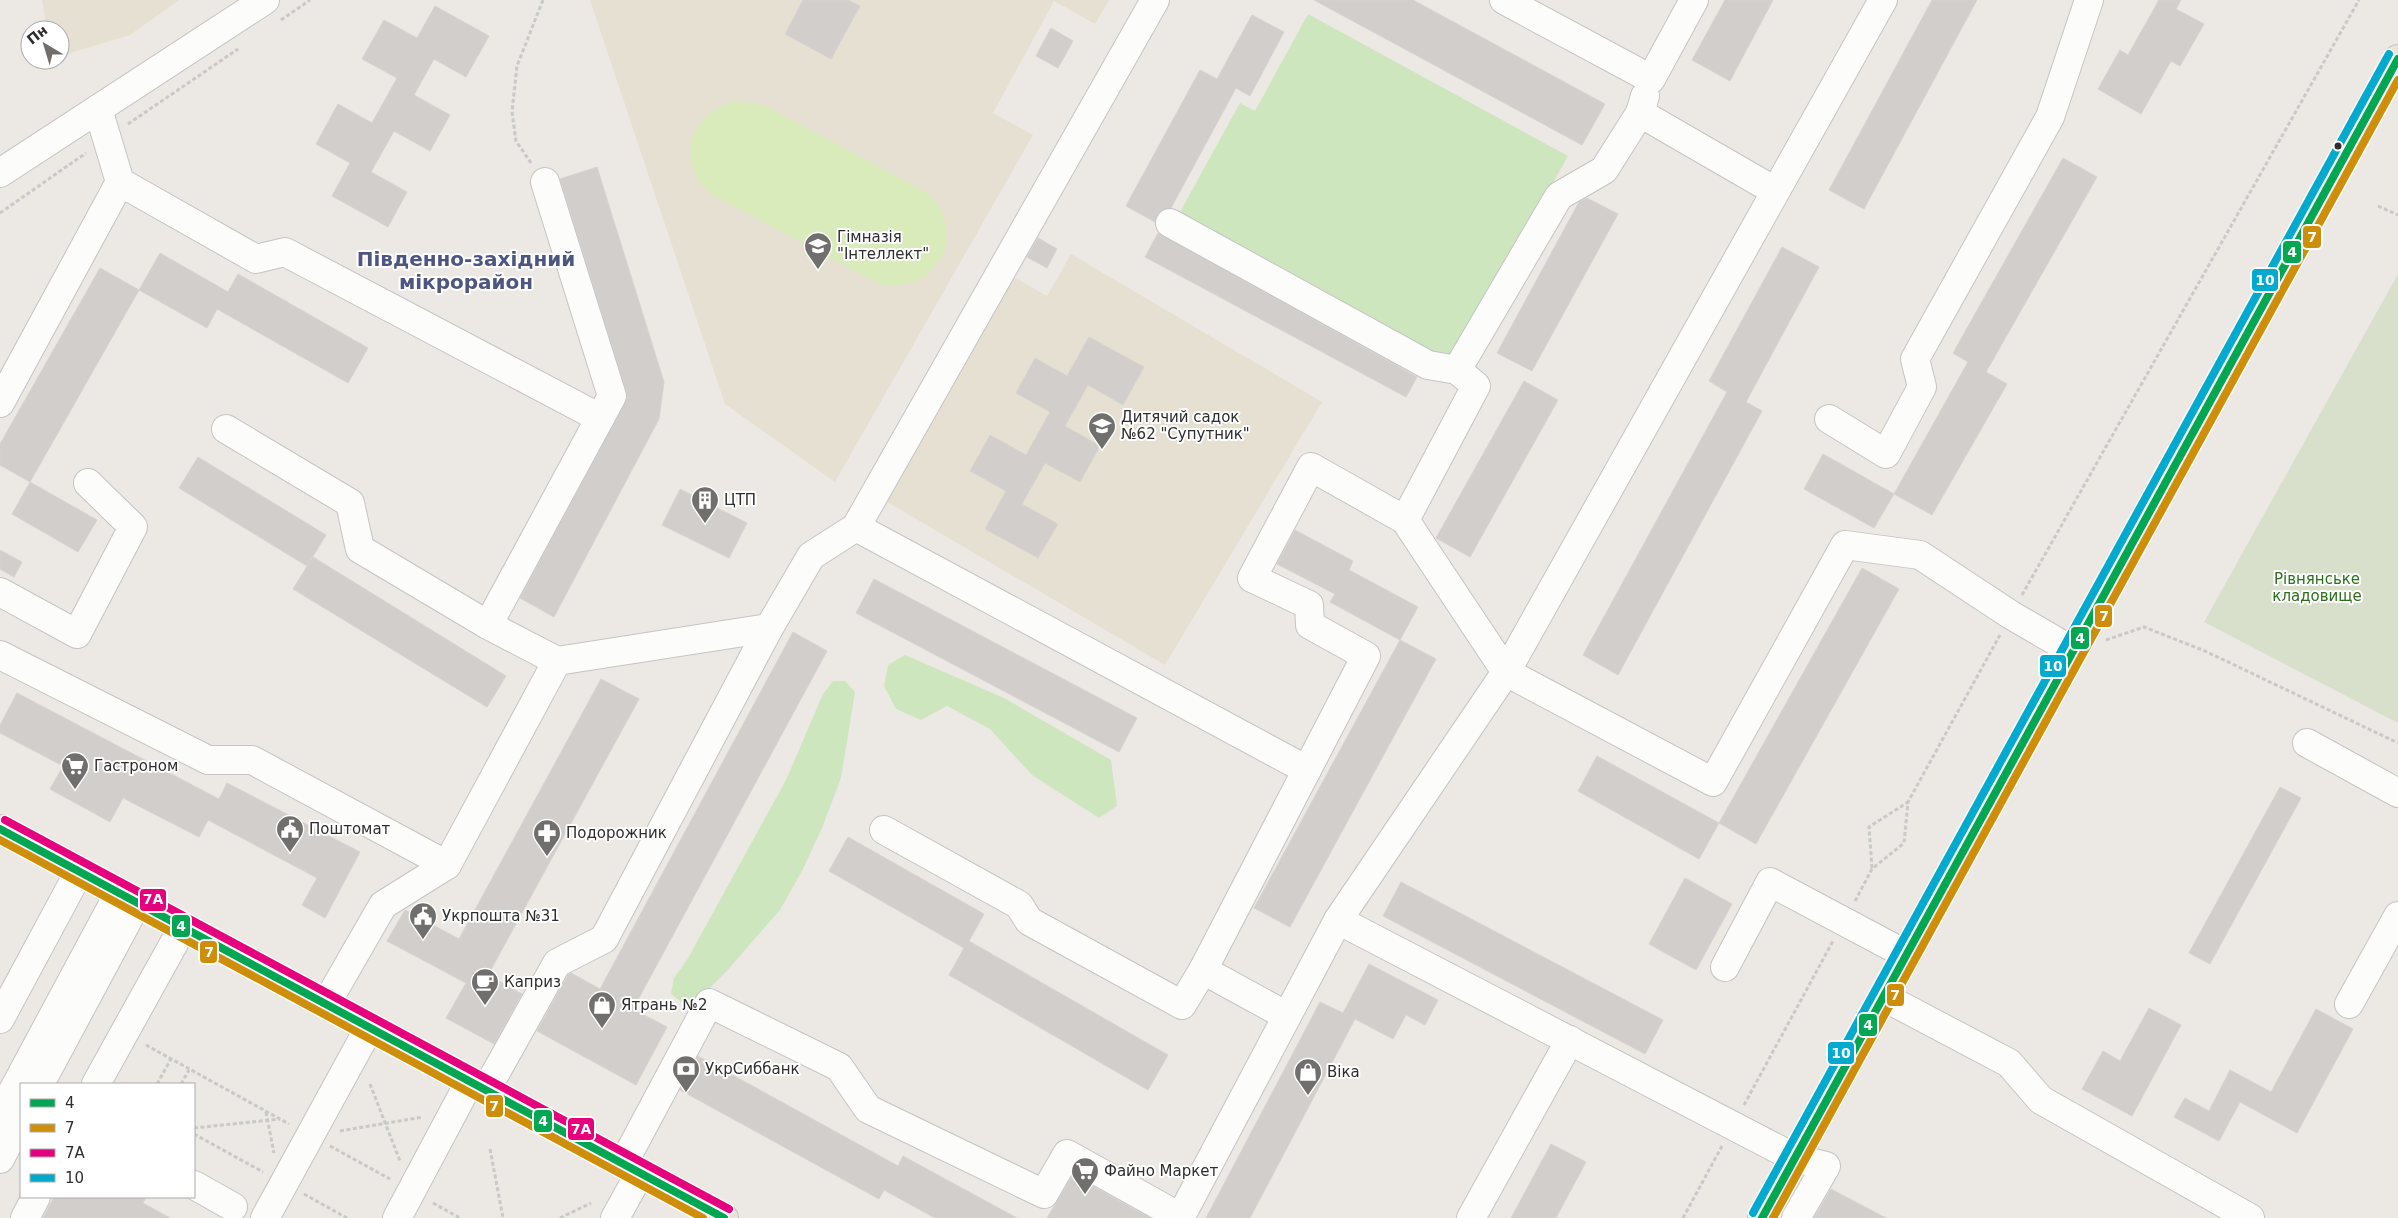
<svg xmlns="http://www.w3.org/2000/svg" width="2398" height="1218" font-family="'DejaVu Sans',sans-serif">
<rect width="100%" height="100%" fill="#ece8e4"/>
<g fill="#e6e0d3">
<polygon points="42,0 179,0 130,35 60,56 60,30 47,30"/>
<polygon points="590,0 1109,0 1095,24 1054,1 993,113 1033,135 835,482 725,404"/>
<polygon points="1071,254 1322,402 1165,665 882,499 1014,277 1047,296"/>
</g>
<g fill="#cee6be">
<polygon points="1308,14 1568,156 1448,371 1175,221 1240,103 1255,111"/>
<polygon points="905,655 1004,698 1111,760 1117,806 1099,818 1032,775 990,729 947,706 921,720 896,709 884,686 888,665"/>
<polygon points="833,681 845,681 855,692 841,778 822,828 803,869 780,910 725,973 694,1003 683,1003 671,994 674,978 687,960 786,780 823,694"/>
</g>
<polygon fill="#d8e0cc" points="2398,274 2398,723 2204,622"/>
<path fill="#d9eabb" d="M737 101 764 105 928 193C970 234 937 296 879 284L709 193C674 159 691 111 737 101Z"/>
<g fill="#d1cecb" stroke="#d7d4d0">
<polygon points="803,0 848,0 860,6 831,59 785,34"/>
<polygon points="1314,0 1413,0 1605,104 1582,145"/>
<polygon points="1725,0 1773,0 1730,81 1692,60"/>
<polygon points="1932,0 1977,0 1864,209 1829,190"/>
<polygon points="2159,0 2181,0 2176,9 2204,24 2180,66 2171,61 2141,114 2098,89 2120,50 2128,55"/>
<polygon points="435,6 489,36 466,77 434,59 414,95 450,115 430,151 394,131 371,172 407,192 388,227 332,196 350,163 316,144 338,104 372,123 397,78 362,59 384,20 417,38"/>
<polygon points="1252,15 1284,32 1250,96 1236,88 1171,208 1162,210 1155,222 1126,206 1200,70 1217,79"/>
<polygon points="1051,28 1073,41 1058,68 1036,56"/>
<polygon points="2063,158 2097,177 1986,372 2007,384 1932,515 1894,494 1968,362 1953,353"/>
<polygon points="597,167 664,382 659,419 554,617 520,598 628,397 560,179"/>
<polygon points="1587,198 1618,214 1532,371 1497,353 1579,202"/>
<polygon points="1158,233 1417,377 1406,397 1145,257"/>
<polygon points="1038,238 1057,249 1047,268 1027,257"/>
<polygon points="1782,247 1819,267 1746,402 1762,411 1618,675 1583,655 1727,392 1709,381"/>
<polygon points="160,253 228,292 238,274 368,348 348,383 217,309 207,328 139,290"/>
<polygon points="100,268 139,290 30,482 0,465 0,444"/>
<polygon points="1089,337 1144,367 1123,405 1088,385 1065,426 1100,446 1080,482 1045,463 1022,504 1058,524 1038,558 985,529 1006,491 970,471 990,435 1026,455 1050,412 1016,393 1035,358 1067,376"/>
<polygon points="1524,381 1558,400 1470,557 1436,538"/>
<polygon points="1823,454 1894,494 1874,528 1804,489"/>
<polygon points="198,457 326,535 307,566 179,488"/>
<polygon points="30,482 97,520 78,552 12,514"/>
<polygon points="680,489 747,523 729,558 662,525"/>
<polygon points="1295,530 1353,561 1349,570 1418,607 1400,640 1330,602 1335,594 1277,564"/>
<polygon points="0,550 22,562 14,577 0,569"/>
<polygon points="313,557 506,676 487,707 293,589"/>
<polygon points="1862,568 1899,589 1756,844 1719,823"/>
<polygon points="874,579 1137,718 1119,752 856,613"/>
<polygon points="793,632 827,651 633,1009 667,1027 636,1085 537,1031 568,975 571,973 600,989"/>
<polygon points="1400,640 1436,659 1290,927 1254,908"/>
<polygon points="601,679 639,699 488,975 522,994 494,1044 446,1018 466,983 387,941 405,910 459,939"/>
<polygon points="17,693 219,799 227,783 360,852 325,918 302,905 317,878 208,820 199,837 123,798 110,822 50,789 63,766 0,733 0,725"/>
<polygon points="1597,756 1719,823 1699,859 1578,791"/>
<polygon points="2280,787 2301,798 2210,964 2189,953"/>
<polygon points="848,837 984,914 969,941 1168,1055 1148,1090 949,975 964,948 829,871"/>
<polygon points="1685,878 1732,904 1696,970 1649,944"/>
<polygon points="1401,882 1663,1020 1645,1054 1383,916"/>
<polygon points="1369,964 1438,1000 1425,1025 1406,1015 1393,1039 1355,1019 1250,1218 1206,1218 1320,1002 1343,1013"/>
<polygon points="2149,1008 2181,1025 2132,1116 2082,1089 2103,1051 2120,1061"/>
<polygon points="2316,1009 2353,1029 2297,1133 2240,1102 2219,1141 2174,1117 2185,1098 2209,1111 2230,1070 2271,1092"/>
<polygon points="698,1056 898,1166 903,1156 1017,1218 935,1218 884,1190 879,1199 680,1090"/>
<polygon points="1551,1144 1586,1162 1556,1218 1511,1218"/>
<polygon points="1073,1175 1150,1218 1047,1218"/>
<polygon points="1831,1189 1886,1218 1814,1218"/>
<polygon points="54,1197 146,1197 143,1203 170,1218 43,1218"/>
</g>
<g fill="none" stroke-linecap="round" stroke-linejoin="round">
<g stroke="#c5c4c5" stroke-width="30">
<g id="minor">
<polyline points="1504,0 1651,79 1694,0"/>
<polyline points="1645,96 1640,113 1775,191"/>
<polyline points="98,109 120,182 256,259 285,252 600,418"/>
<polyline points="1640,113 1604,170 1559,196 1457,370 1476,386 1405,520 1506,672 1713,782 1845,545 1920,555 2011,615 2073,651"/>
<polyline points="0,173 265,0"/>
<polyline points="545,182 612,396 488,625 557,661 769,628"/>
<polyline points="1170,223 1428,365 1457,370"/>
<polyline points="0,403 120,182"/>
<polyline points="1829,419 1886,454 1922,387 1915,359 2050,117 2089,0"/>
<polyline points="226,429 350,503 360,549 488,625"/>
<polyline points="856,527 1307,770"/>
<polyline points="0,592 77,634 133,527 88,483"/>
<polyline points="0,655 208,760 252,760 447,865"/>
<polyline points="2307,743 2398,793"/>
<polyline points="884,830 1019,905 1029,921 1182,1005 1203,970"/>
<polyline points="1338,920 1795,1158 1826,1166 1796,1218"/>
<polyline points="1725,967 1770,882 1907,955"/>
<polyline points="1884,997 2009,1063 2041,1100 2250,1218"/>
<polyline points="326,1004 383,905 447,865 557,661"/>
<polyline points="2349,1004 2398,916"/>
<polyline points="1287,1016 1203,970 1366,656 1310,625 1309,605 1252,578 1311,467 1405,520"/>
<polyline points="0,1019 79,872"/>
<polyline points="40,1084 137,903"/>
<polyline points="96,1084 183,927"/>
<polyline points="486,1090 557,963 604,939 769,628 811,556 856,527 1155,0"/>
<polyline points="0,1115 119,893"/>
<polyline points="0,1159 21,1119"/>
<polyline points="623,1164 709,1003 839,1067 868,1109 1044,1194 1067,1154 1180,1217"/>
<polyline points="194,1185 233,1207"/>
<polyline points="25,1218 36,1197"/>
<polyline points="265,1218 369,1028"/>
<polyline points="397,1218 470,1081"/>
<polyline points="615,1218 640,1173"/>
<polyline points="1180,1218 1338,920 1506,672 1883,0"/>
<polyline points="1471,1218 1570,1040"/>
</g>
</g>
<g stroke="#c6c5c4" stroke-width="30">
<g id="major">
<polyline points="0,829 724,1218"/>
<polyline points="1762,1218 2398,59"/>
</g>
</g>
<g stroke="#c9c9c8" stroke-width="3" stroke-dasharray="4 2.5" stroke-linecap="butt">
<polyline points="281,20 310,0"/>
<polyline points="128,124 238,49"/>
<polyline points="531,163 516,141 512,112 517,66 543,0"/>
<polyline points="2378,206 2398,215"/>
<polyline points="0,213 86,153"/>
<polyline points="2022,595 2359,0"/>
<polyline points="2106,640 2144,627 2205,651 2398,743"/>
<polyline points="1872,868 1869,827 1908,802"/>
<polyline points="1855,901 1872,869 1904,843 1908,802 2000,635"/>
<polyline points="146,1045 289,1124"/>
<polyline points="157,1084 171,1059"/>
<polyline points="181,1084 189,1070"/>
<polyline points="370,1084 400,1161"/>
<polyline points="1744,1105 1833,941"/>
<polyline points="266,1112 274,1153"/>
<polyline points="194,1128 280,1119"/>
<polyline points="340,1131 423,1117"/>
<polyline points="194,1134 263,1172"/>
<polyline points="330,1146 390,1179"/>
<polyline points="490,1149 503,1218"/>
<polyline points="304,1194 347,1218"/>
<polyline points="433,1203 460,1218"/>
<polyline points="560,1218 591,1203"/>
<polyline points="1683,1218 1722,1146"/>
</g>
<use href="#minor" stroke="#fcfcfb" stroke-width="28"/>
<use href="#major" stroke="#e8e4d6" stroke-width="28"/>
<g stroke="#fff" stroke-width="11">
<g id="bus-1">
<polyline points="0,829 724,1218"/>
<polyline points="1762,1218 2398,59"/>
</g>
</g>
<g stroke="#fff" stroke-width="11">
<g id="bus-2">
<polyline points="0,840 703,1218"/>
<polyline points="1773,1218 2398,80"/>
</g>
</g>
<g stroke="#fff" stroke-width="11">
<polyline id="bus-3" points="5,820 729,1209"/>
</g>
<g stroke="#fff" stroke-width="11">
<polyline id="bus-4" points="1753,1213 2389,54"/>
</g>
<use href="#bus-1" stroke="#00a651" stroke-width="8"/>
<use href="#bus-2" stroke="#cf8e09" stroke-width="8"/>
<use href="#bus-3" stroke="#e5007d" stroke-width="8"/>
<use href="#bus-4" stroke="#00a9ce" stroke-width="8"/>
</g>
<defs>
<g id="school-pin" transform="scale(1.4375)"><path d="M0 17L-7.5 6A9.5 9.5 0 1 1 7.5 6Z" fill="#706f6e" stroke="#fff"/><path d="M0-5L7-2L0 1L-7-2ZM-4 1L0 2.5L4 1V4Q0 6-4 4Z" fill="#fff"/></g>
<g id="building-pin" transform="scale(1.4375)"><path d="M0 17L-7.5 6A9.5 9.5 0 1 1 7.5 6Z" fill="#706f6e" stroke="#fff"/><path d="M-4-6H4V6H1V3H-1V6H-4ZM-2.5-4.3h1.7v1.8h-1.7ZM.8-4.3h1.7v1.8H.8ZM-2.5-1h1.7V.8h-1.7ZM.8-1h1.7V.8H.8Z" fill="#fff"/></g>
<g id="supermarket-pin" transform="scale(1.4375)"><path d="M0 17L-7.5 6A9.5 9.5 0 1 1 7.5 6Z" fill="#706f6e" stroke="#fff"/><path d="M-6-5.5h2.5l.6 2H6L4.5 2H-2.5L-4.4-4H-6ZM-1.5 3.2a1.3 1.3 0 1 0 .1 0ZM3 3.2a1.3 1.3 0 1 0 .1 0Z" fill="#fff"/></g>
<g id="civic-pin" transform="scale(1.4375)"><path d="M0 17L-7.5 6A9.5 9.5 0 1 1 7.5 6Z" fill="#706f6e" stroke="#fff"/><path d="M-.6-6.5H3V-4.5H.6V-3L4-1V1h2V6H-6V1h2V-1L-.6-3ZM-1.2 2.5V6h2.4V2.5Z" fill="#fff"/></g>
<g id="pharmacy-pin" transform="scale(1.4375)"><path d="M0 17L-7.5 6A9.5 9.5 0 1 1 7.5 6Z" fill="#706f6e" stroke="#fff"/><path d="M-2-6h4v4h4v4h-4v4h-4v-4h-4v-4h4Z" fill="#fff"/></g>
<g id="cafe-pin" transform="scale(1.4375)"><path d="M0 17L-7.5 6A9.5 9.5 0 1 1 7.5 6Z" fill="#706f6e" stroke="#fff"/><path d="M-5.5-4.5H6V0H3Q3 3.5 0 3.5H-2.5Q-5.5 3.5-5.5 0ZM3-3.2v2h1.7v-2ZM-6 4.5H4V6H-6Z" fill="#fff"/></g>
<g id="shop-pin" transform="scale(1.4375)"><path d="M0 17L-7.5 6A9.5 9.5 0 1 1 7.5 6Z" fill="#706f6e" stroke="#fff"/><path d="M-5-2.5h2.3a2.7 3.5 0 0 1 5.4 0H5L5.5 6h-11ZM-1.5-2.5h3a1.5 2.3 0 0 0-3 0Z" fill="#fff"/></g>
<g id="bank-pin" transform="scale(1.4375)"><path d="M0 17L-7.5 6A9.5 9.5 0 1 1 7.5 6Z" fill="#706f6e" stroke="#fff"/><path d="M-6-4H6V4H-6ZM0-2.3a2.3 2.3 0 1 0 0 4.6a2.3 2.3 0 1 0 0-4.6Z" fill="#fff"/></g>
</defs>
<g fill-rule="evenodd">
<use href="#school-pin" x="818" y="246"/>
<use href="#school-pin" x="1102" y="426"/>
<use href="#building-pin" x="705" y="500"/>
<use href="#supermarket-pin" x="75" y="766"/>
<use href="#civic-pin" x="290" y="829"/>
<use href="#pharmacy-pin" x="547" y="833"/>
<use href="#civic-pin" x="423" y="916"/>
<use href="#cafe-pin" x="485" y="982"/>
<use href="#shop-pin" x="602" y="1005"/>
<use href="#bank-pin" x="686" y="1069"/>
<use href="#shop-pin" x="1308" y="1072"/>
<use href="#supermarket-pin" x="1085" y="1171"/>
</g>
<circle fill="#2e2e2e" stroke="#fff" stroke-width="2" cx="2338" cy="146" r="4.5"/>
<g text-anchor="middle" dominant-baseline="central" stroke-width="4" stroke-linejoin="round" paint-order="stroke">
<g font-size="15" fill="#2e2e2e" stroke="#fff" text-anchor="start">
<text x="837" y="237">Гімназія<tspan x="837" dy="17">"Інтеллект"</tspan></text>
<text x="1121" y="417">Дитячий садок<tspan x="1121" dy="17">№62 "Супутник"</tspan></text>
<text x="724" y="500">ЦТП</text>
<text x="94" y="766">Гастроном</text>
<text x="309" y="829">Поштомат</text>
<text x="566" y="833">Подорожник</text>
<text x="442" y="916">Укрпошта №31</text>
<text x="504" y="982">Каприз</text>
<text x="621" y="1005">Ятрань №2</text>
<text x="705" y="1069">УкрСиббанк</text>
<text x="1327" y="1072">Віка</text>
<text x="1104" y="1171">Файно Маркет</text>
</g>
<g font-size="15" fill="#2c6e1b" stroke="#fff">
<text x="2317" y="579">Рівнянське<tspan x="2317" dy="17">кладовище</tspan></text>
</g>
<g font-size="20" font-weight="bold" fill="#4d5680" stroke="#fff">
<text x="466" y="259">Південно-західний<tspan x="466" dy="23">мікрорайон</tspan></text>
</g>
</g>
<g stroke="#fff" stroke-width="2">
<rect x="2302" y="225" width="20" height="24" rx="5" fill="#cf8e09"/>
<rect x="2282" y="240" width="20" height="24" rx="5" fill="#00a651"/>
<rect x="2251" y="268" width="28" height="24" rx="5" fill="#00a9ce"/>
<rect x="2094" y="604" width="19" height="24" rx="5" fill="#cf8e09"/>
<rect x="2070" y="626" width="20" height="24" rx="5" fill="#00a651"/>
<rect x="2039" y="654" width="28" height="24" rx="5" fill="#00a9ce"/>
<rect x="139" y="888" width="28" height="24" rx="5" fill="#e5007d"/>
<rect x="171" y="914" width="20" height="24" rx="5" fill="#00a651"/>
<rect x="199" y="940" width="19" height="24" rx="5" fill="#cf8e09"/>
<rect x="1886" y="983" width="19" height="24" rx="5" fill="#cf8e09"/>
<rect x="1858" y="1013" width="20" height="24" rx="5" fill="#00a651"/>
<rect x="1827" y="1041" width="28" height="24" rx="5" fill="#00a9ce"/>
<rect x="485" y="1094" width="19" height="24" rx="5" fill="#cf8e09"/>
<rect x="533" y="1109" width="20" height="24" rx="5" fill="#00a651"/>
<rect x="567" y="1117" width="28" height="24" rx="5" fill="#e5007d"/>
</g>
<g font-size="14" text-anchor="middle" font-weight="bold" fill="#fff">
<text x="2312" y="242">7</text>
<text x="2292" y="257">4</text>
<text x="2265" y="285">10</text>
<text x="2104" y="621">7</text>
<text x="2080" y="643">4</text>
<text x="2053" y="671">10</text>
<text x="153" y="904">7А</text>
<text x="181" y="931">4</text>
<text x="209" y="957">7</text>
<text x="1895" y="1000">7</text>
<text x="1868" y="1030">4</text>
<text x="1841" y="1058">10</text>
<text x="494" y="1111">7</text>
<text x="543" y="1126">4</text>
<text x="581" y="1134">7А</text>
</g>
<rect x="20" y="1083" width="175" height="115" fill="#ffffff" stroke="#ababab"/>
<rect x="30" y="1099" width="25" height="8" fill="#00a651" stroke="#ababab"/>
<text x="65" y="1108" font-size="15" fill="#2e2e2e">4</text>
<rect x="30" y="1124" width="25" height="8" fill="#cf8e09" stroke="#ababab"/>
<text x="65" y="1133" font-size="15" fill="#2e2e2e">7</text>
<rect x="30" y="1149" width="25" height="8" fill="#e5007d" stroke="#ababab"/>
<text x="65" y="1158" font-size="15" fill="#2e2e2e">7А</text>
<rect x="30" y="1174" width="25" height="8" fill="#00a9ce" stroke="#ababab"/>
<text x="65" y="1183" font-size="15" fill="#2e2e2e">10</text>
<g transform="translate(45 45) rotate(322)"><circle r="24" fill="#ffffff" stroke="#ababab"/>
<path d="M0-4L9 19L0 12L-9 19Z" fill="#706f6e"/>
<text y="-8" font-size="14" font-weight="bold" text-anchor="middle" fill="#2e2e2e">Пн</text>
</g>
</svg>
